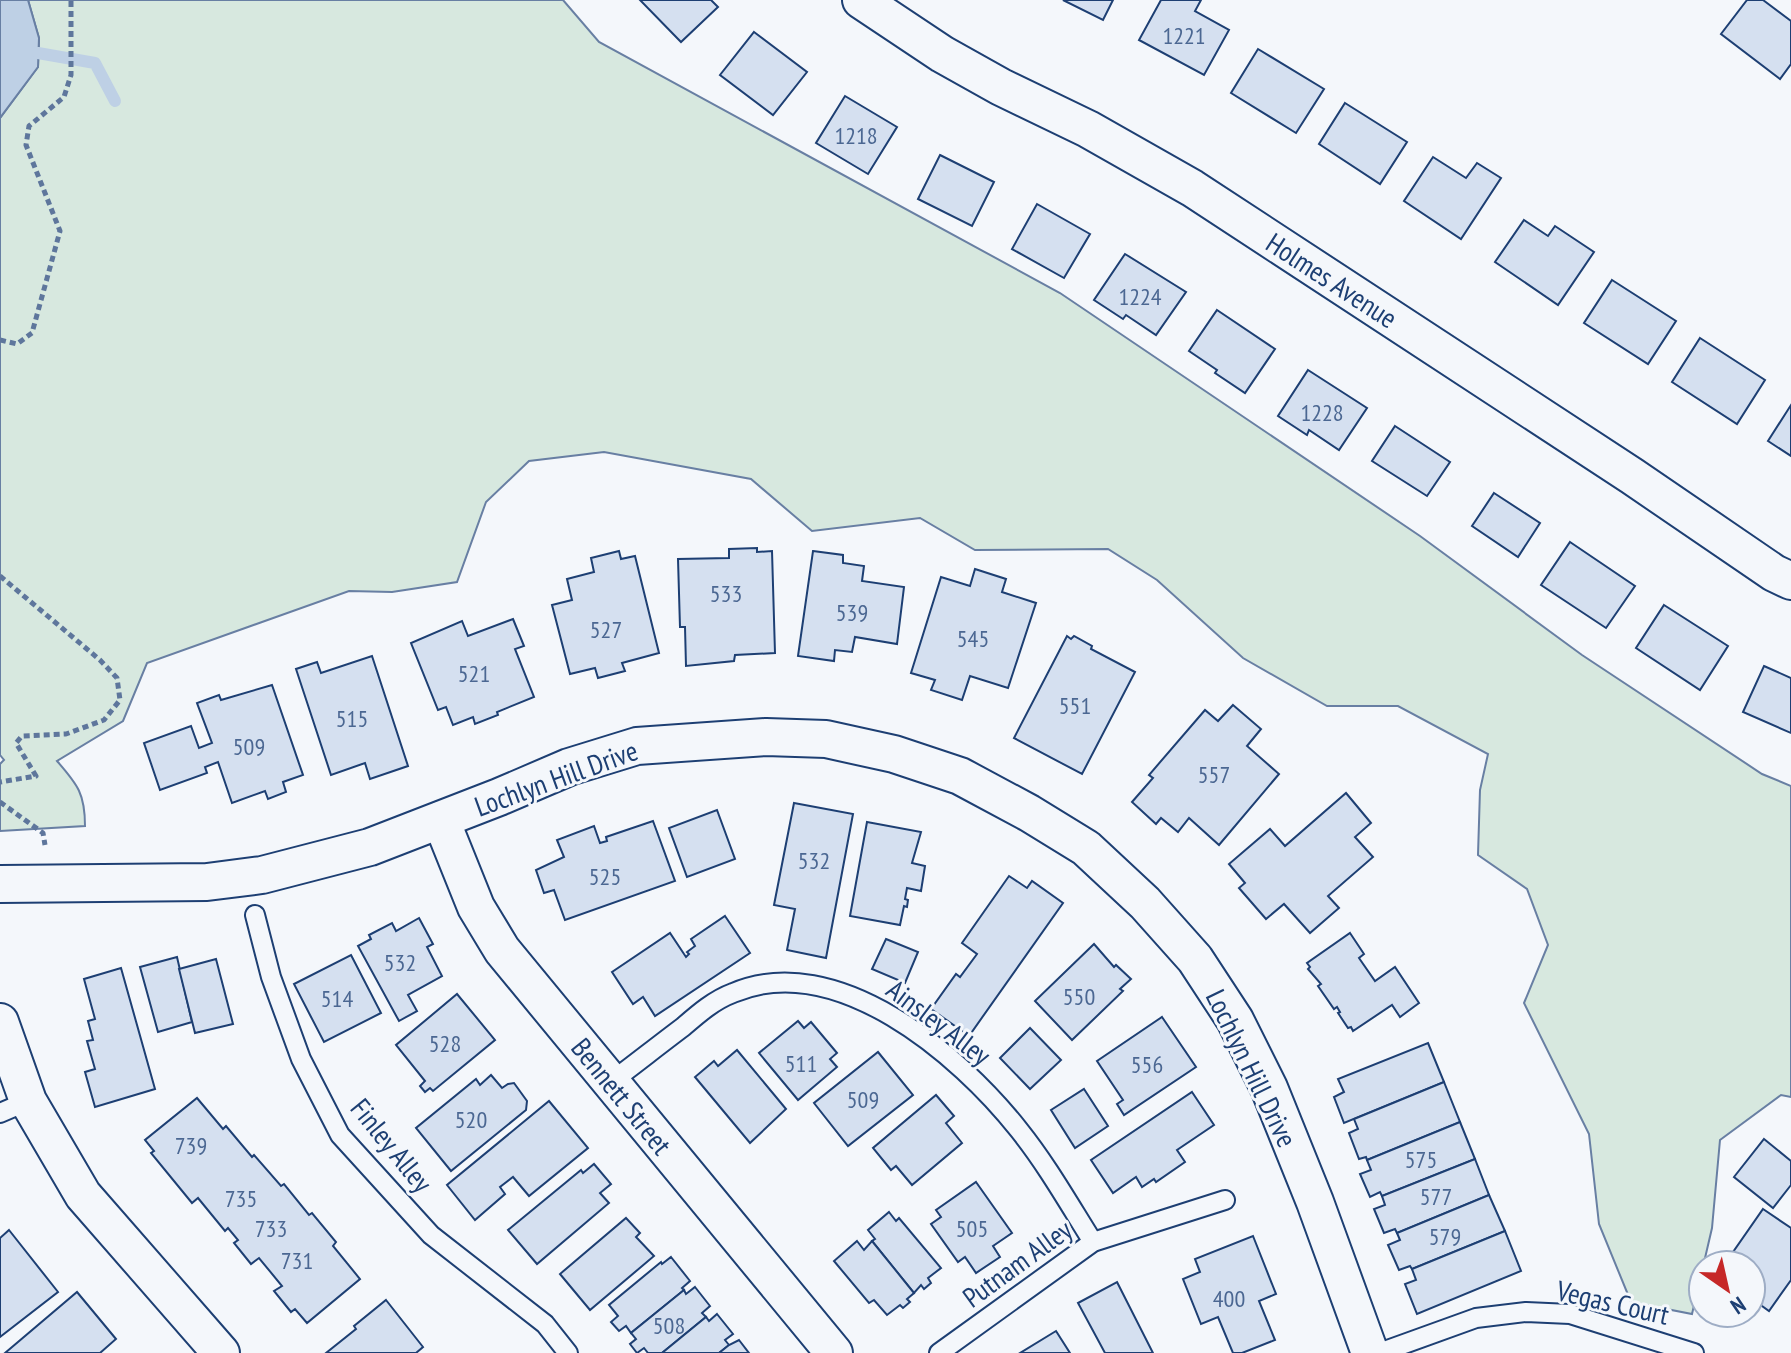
<svg xmlns="http://www.w3.org/2000/svg" width="1791" height="1353" font-family="'PT Sans Narrow',sans-serif">
<rect width="100%" height="100%" fill="#f4f7fb"/>
<path fill="#d7e8df" stroke="#687fa3" stroke-width="2" d="M28 0H563L599 42 1060 293 1420 536 1582 655 1762 774 1791 786V1097L1781 1095 1720 1140 1712 1228 1692 1314 1631 1302 1599 1224 1589 1134 1524 1003 1548 945 1527 889 1478 855 1480 790 1488 754 1398 706H1327L1243 658 1157 580 1108 549 975 550 920 518 812 531 751 479 604 452 529 461 486 502 457 582 392 592 349 591 147 663 123 721 57 761C78 785 85 794 85 826L0 831V764L4 760 0 755V118L38 67 39 38Z"/>
<polygon fill="#bed0e5" stroke="#687fa3" stroke-width="2" points="0,0 28,0 39,38 38,67 0,118"/>
<g fill="none" stroke-linecap="round" stroke-linejoin="round">
<polyline stroke="#bed0e5" stroke-width="12" points="38,53 95,63 115,101"/>
</g>
<g fill="#d5e0f0" stroke="#1d3f73" stroke-width="2">
<polygon points="640,0 711,0 718,7 681,42"/>
<polygon points="1063,0 1113,0 1103,20"/>
<polygon points="1161,0 1201,0 1195,11 1229,30 1204,75 1139,40"/>
<polygon points="1747,0 1763,0 1791,21 1791,64 1780,79 1721,34"/>
<polygon points="754,32 807,72 773,115 720,75"/>
<polygon points="1258,49 1324,89 1296,133 1231,93"/>
<polygon points="845,96 897,127 868,174 816,143"/>
<polygon points="1345,103 1407,142 1380,184 1319,144"/>
<polygon points="940,155 994,182 972,226 918,199"/>
<polygon points="1433,157 1466,178 1477,163 1501,178 1461,239 1404,201"/>
<polygon points="1037,204 1090,234 1064,278 1012,249"/>
<polygon points="1524,220 1548,236 1555,226 1594,252 1558,305 1495,262"/>
<polygon points="1125,254 1186,292 1156,335 1126,315 1123,319 1094,300"/>
<polygon points="1612,280 1676,321 1648,364 1584,323"/>
<polygon points="1217,310 1275,349 1245,393 1215,373 1217,370 1189,351"/>
<polygon points="1700,338 1765,380 1737,424 1672,382"/>
<polygon points="1308,370 1367,408 1339,450 1309,430 1307,435 1278,416"/>
<polygon points="1791,405 1791,456 1768,441"/>
<polygon points="1395,426 1450,462 1427,496 1372,461"/>
<polygon points="1494,493 1540,523 1518,557 1472,526"/>
<polygon points="1570,542 1635,586 1606,628 1541,585"/>
<polygon points="757,548 757,552 772,551 775,653 735,655 734,661 686,666 685,627 680,627 678,559 729,558 729,549"/>
<polygon points="619,551 621,559 635,556 659,653 622,663 625,671 598,678 595,668 570,674 552,605 572,600 567,579 594,572 591,558"/>
<polygon points="813,551 843,555 843,563 864,566 862,581 904,587 897,644 855,637 852,652 835,650 834,661 798,656"/>
<polygon points="975,569 1006,579 1002,592 1036,603 1008,688 970,676 962,700 931,690 935,680 911,673 941,577 970,586"/>
<polygon points="1664,605 1728,646 1700,690 1636,648"/>
<polygon points="513,619 524,646 515,649 534,697 497,712 498,715 475,724 473,717 453,725 446,707 438,710 411,643 462,621 468,636"/>
<polygon points="1067,636 1071,639 1074,636 1092,646 1091,649 1135,672 1082,774 1014,738"/>
<polygon points="372,656 408,766 370,779 365,763 331,775 296,669 317,662 321,673"/>
<polygon points="1764,666 1791,678 1791,733 1743,712"/>
<polygon points="272,685 303,775 283,782 286,792 268,799 265,791 232,803 218,762 205,767 207,773 160,790 144,743 191,726 199,748 212,743 197,703 219,695 221,700"/>
<polygon points="1233,705 1261,729 1247,746 1279,774 1219,845 1189,818 1178,832 1161,818 1156,824 1132,802 1153,778 1149,775 1205,710 1218,721"/>
<polygon points="1346,793 1371,823 1355,837 1373,857 1328,896 1339,908 1310,933 1284,904 1266,919 1239,888 1245,883 1229,864 1270,829 1285,846"/>
<polygon points="794,803 853,814 826,958 787,950 795,909 774,905"/>
<polygon points="717,810 735,859 687,877 669,828"/>
<polygon points="653,821 675,881 565,920 554,890 544,893 536,870 564,857 557,840 594,826 600,843 607,841 606,837"/>
<polygon points="867,822 921,832 912,863 925,866 921,891 907,888 905,899 908,900 907,907 904,906 900,925 850,916"/>
<polygon points="1009,876 1027,888 1032,881 1063,903 969,1036 931,1009 956,974 960,977 977,954 962,943"/>
<polygon points="725,916 750,953 655,1016 643,997 633,1004 612,972 670,933 686,957 689,954 687,952 695,946 691,939"/>
<polygon points="419,918 433,944 427,947 442,976 408,995 417,1011 399,1021 358,946 371,939 369,935 392,923 396,931"/>
<polygon points="1350,933 1364,954 1359,958 1375,981 1395,967 1419,1003 1400,1017 1392,1005 1353,1031 1351,1027 1348,1028 1338,1013 1340,1012 1337,1007 1334,1009 1318,986 1321,984 1308,969 1310,967 1307,963"/>
<polygon points="886,939 918,952 905,983 872,969"/>
<polygon points="1094,944 1114,967 1116,965 1131,979 1120,989 1123,991 1072,1040 1035,1001"/>
<polygon points="351,955 381,1013 324,1042 294,984"/>
<polygon points="177,957 192,1022 158,1032 140,967"/>
<polygon points="216,959 233,1024 195,1033 179,969"/>
<polygon points="121,968 155,1089 95,1107 85,1072 95,1069 87,1041 93,1040 88,1021 95,1019 84,979"/>
<polygon points="457,994 495,1040 433,1091 430,1088 425,1092 420,1086 425,1081 396,1045"/>
<polygon points="1162,1017 1196,1067 1124,1115 1117,1104 1123,1100 1097,1061"/>
<polygon points="798,1021 804,1028 811,1022 837,1053 830,1059 837,1067 798,1100 759,1053"/>
<polygon points="1030,1028 1061,1060 1030,1089 1000,1058"/>
<polygon points="1428,1043 1444,1082 1344,1123 1334,1097 1344,1092 1338,1079"/>
<polygon points="737,1050 786,1109 750,1143 695,1077 714,1061 718,1066"/>
<polygon points="878,1052 913,1095 848,1146 814,1103"/>
<polygon points="491,1075 502,1088 508,1084 514,1083 527,1101 526,1110 451,1171 416,1128 476,1079 480,1085"/>
<polygon points="1444,1082 1460,1122 1367,1160 1366,1157 1359,1159 1349,1133 1358,1129 1354,1119"/>
<polygon points="1084,1089 1108,1126 1075,1148 1051,1110"/>
<polygon points="1192,1092 1214,1125 1177,1150 1185,1162 1156,1182 1154,1179 1142,1187 1136,1177 1113,1193 1091,1160"/>
<polygon points="936,1095 954,1116 946,1123 962,1143 912,1185 896,1166 891,1170 873,1148"/>
<polygon points="197,1098 223,1129 226,1126 252,1157 254,1155 281,1186 284,1184 309,1215 312,1213 336,1242 333,1246 360,1279 307,1323 295,1309 291,1312 274,1291 282,1286 259,1258 251,1264 234,1243 238,1240 228,1228 225,1231 198,1198 192,1203 151,1153 154,1151 145,1140"/>
<polygon points="549,1101 588,1148 529,1196 513,1177 500,1187 505,1194 475,1220 447,1185"/>
<polygon points="1460,1122 1475,1159 1382,1196 1380,1192 1370,1197 1360,1174 1371,1170 1367,1160"/>
<polygon points="1764,1139 1791,1161 1791,1185 1773,1208 1734,1177"/>
<polygon points="1475,1159 1489,1195 1397,1233 1395,1229 1384,1233 1374,1209 1385,1205 1382,1196"/>
<polygon points="594,1164 611,1184 600,1193 609,1203 537,1264 508,1230 581,1170 583,1173"/>
<polygon points="976,1182 1012,1233 993,1246 1000,1257 976,1273 965,1257 958,1262 931,1224 941,1217 936,1210"/>
<polygon points="1489,1195 1505,1231 1412,1269 1410,1266 1399,1270 1388,1245 1400,1240 1397,1233"/>
<polygon points="1763,1209 1791,1228 1791,1280 1769,1311 1751,1298 1751,1265 1724,1265"/>
<polygon points="889,1212 896,1221 899,1218 941,1268 928,1278 931,1283 924,1289 921,1285 914,1293 872,1241 875,1239 868,1230"/>
<polygon points="626,1218 640,1233 636,1237 654,1256 590,1310 560,1274"/>
<polygon points="9,1230 58,1292 0,1337 0,1238"/>
<polygon points="1505,1231 1521,1271 1417,1314 1405,1284 1416,1280 1412,1269"/>
<polygon points="1253,1236 1276,1294 1259,1301 1275,1340 1242,1353 1233,1353 1218,1317 1201,1324 1183,1279 1200,1272 1195,1259"/>
<polygon points="857,1241 864,1250 872,1241 914,1293 907,1299 910,1302 903,1308 900,1305 887,1315 874,1300 869,1303 834,1261"/>
<polygon points="671,1257 690,1281 682,1288 684,1290 631,1333 626,1326 619,1331 611,1322 618,1316 609,1305 661,1262 662,1264"/>
<polygon points="1117,1282 1153,1353 1105,1353 1078,1303"/>
<polygon points="695,1287 710,1306 702,1313 706,1317 662,1353 648,1353 644,1348 637,1353 630,1344 636,1339 631,1333 684,1290 686,1294"/>
<polygon points="77,1292 116,1339 100,1353 5,1353"/>
<polygon points="386,1300 423,1347 416,1353 326,1353 356,1329 354,1326"/>
<polygon points="717,1314 733,1334 725,1340 729,1345 719,1353 662,1353 706,1317 709,1321"/>
<polygon points="1056,1331 1070,1353 1020,1353"/>
<polygon points="739,1340 749,1353 719,1353 729,1345"/>
</g>
<g fill="none" stroke-linecap="round" stroke-linejoin="round">
<g stroke="#1d3f73" stroke-width="22">
<g id="service">
<polyline points="255,915 271,977 301,1059 340,1135 431,1235 545,1324 568,1353"/>
<path d="M611 1082C635 1064 659 1045 683 1027 698 1014 714 1000 733 993 836 949 959 1054 1019 1130 1047 1165 1069 1204 1093 1242"/>
<polyline points="0,1113 28,1101"/>
<polyline points="939,1353 1093,1242 1225,1200"/>
<polyline points="1379,1353 1476,1318 1526,1312 1570,1314 1694,1353"/>
</g>
</g>
<g stroke="#1d3f73" stroke-width="40">
<g id="minor">
<polyline points="861,0 942,54 1001,87 1088,129 1192,188 1632,476 1774,573 1791,581"/>
<polyline points="441,820 476,907 502,950 834,1353"/>
<polyline points="0,884 207,882 262,875 370,847 499,797 569,767 637,746 766,737 826,739 894,754 960,776 1029,813 1086,848 1145,903 1195,959 1235,1020 1269,1088 1315,1202 1370,1353"/>
<polyline points="0,1022 28,1101 83,1195 221,1353"/>
</g>
</g>
<g stroke="#5e769c" stroke-width="5" stroke-dasharray="6 4" stroke-linecap="butt">
<polyline points="0,340 17,344 32,333 60,231 26,145 29,126 64,97 71,75 71,0"/>
<polyline points="0,576 100,660 117,678 120,700 104,720 66,734 22,736 16,743 36,776 0,782"/>
<polyline points="0,802 43,833 45,845"/>
</g>
<use href="#service" stroke="#f4f7fb" stroke-width="18"/>
<use href="#minor" stroke="#f4f7fb" stroke-width="36"/>
</g>
<g text-anchor="middle" dominant-baseline="central" stroke-width="6" stroke-linejoin="round" paint-order="stroke">
<g font-size="24" fill="#4b6792">
<text x="1184" y="35">1221</text>
<text x="856" y="135">1218</text>
<text x="1140" y="296">1224</text>
<text x="1322" y="412">1228</text>
<text x="726" y="593">533</text>
<text x="852" y="612">539</text>
<text x="606" y="629">527</text>
<text x="973" y="638">545</text>
<text x="474" y="673">521</text>
<text x="1075" y="705">551</text>
<text x="352" y="718">515</text>
<text x="249" y="746">509</text>
<text x="1214" y="774">557</text>
<text x="814" y="860">532</text>
<text x="605" y="876">525</text>
<text x="400" y="962">532</text>
<text x="1079" y="996">550</text>
<text x="337" y="998">514</text>
<text x="445" y="1043">528</text>
<text x="801" y="1063">511</text>
<text x="1147" y="1064">556</text>
<text x="863" y="1099">509</text>
<text x="471" y="1119">520</text>
<text x="191" y="1145">739</text>
<text x="1421" y="1159">575</text>
<text x="1436" y="1196">577</text>
<text x="241" y="1198">735</text>
<text x="271" y="1228">733</text>
<text x="972" y="1228">505</text>
<text x="1445" y="1236">579</text>
<text x="297" y="1260">731</text>
<text x="1229" y="1298">400</text>
<text x="669" y="1325">508</text>
</g>
<g font-size="28" fill="#1d3f73" stroke="#f4f7fb">
<text transform="translate(1332 280) rotate(33)">Holmes Avenue</text>
<text transform="translate(556 778) rotate(-20)">Lochlyn Hill Drive</text>
<text transform="translate(939 1022) rotate(37)">Ainsley Alley</text>
<text transform="translate(1252 1068) rotate(64)">Lochlyn Hill Drive</text>
<text transform="translate(622 1096) rotate(51)">Bennett Street</text>
<text transform="translate(392 1145) rotate(51)">Finley Alley</text>
<text transform="translate(1017 1263) rotate(-36)">Putnam Alley</text>
<text transform="translate(1613 1302) rotate(13)">Vegas Court</text>
</g>
</g>
<g transform="translate(1727 1289) rotate(146)"><circle r="38" fill="#f4f7fb" stroke="#9eadc5" stroke-width="2"/>
<path d="M0-6L14 30L0 20L-14 30Z" fill="#c62828"/>
<text y="-12" font-size="22" font-weight="bold" text-anchor="middle" fill="#1d3f73">N</text>
</g>
</svg>
